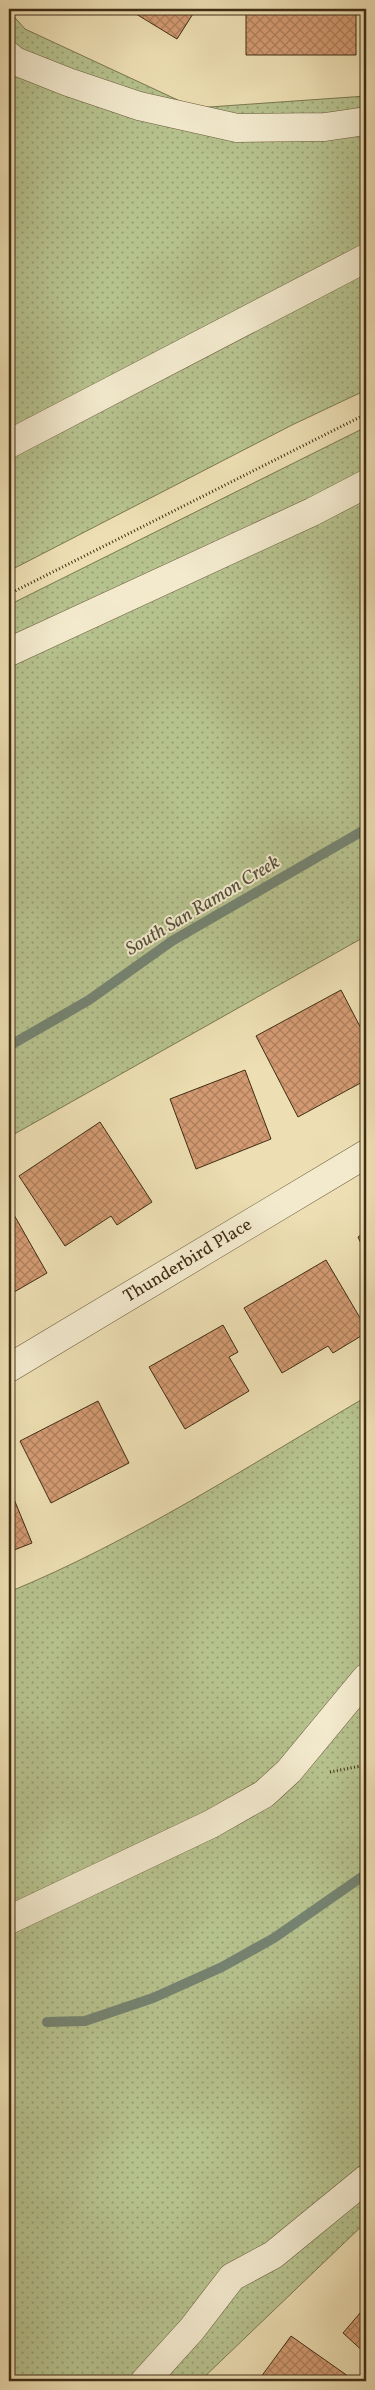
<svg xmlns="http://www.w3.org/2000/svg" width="375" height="2390" font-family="Vollkorn,serif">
<defs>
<pattern id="grass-dots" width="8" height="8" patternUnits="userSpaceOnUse" patternTransform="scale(1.25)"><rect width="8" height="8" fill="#b6c28e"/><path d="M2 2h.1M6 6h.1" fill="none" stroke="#959e73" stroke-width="1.8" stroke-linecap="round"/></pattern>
<pattern id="building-cross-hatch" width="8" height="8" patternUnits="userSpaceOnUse" patternTransform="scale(1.25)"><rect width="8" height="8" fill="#d49b73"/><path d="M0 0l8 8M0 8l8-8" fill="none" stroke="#ad7f5d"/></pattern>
</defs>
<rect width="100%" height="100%" fill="#eddfb3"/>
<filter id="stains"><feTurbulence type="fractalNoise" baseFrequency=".004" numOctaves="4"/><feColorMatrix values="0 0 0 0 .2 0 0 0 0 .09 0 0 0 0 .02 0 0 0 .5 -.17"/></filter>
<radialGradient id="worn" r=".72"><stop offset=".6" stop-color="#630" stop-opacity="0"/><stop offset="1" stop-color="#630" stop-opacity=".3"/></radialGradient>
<g fill="url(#grass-dots)" stroke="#7b7851">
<polygon points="9,11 25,29 195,108 366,96 366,390 292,425 9,571"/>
<polygon points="366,427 366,936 9,1137 9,605"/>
<path d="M366 1397V2222L200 2381H9V1592C133 1541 250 1465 366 1397Z"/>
</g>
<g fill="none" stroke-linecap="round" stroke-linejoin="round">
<g stroke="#758371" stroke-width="10">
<polyline points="9,1046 89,1000 172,941 366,829"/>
<polyline points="47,2022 85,2021 153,1998 222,1967 274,1938 366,1874"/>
</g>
</g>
<g fill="url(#building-cross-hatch)" stroke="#402d14">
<polygon points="128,9 196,9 177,39"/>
<polygon points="246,9 331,9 331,11 356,11 356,55 246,55"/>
<polygon points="341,990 366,1038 366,1080 298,1117 256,1036"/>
<polygon points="245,1070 271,1139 196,1169 170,1099"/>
<polygon points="100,1122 152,1202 117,1225 111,1216 65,1246 19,1176"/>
<polygon points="9,1206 47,1273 9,1295"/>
<polygon points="366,1232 366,1254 358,1237"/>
<polygon points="326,1260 366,1328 366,1333 333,1353 328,1346 282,1373 244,1308"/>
<polygon points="223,1325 238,1352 229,1357 249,1391 185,1429 149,1367"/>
<polygon points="98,1401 129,1463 51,1503 20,1441"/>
<polygon points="9,1487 32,1543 9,1552"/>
<polygon points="366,2306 366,2354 343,2333"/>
<polygon points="291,2336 355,2381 258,2381"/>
</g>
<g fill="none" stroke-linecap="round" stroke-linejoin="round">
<g stroke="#6b5a3c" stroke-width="29">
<g id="minor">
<polyline points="9,56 15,61 68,82 139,106 237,128 325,127 366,121"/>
<polyline points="9,444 366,258"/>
<polyline points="9,652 312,512 366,484"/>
<polyline points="9,1368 366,1154"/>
<polyline points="9,1920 211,1824 264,1794 289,1771 366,1678"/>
<polyline points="145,2381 192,2329 232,2277 273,2255 366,2179"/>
</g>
</g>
<g stroke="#402d14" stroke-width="3" stroke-dasharray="1 2.5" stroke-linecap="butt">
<polyline points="9,594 366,414"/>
<polyline points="330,1772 366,1765"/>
</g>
<use href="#minor" stroke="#f3eace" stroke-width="28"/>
</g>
<g text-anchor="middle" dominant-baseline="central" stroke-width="4" stroke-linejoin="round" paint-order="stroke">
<g font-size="18" fill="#402d14" stroke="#f3eace">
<text transform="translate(188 1261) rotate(-31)">Thunderbird Place</text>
</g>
<g font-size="19" font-style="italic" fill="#56513b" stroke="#f3eace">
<text transform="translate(203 906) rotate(-31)">South San Ramon Creek</text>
</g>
</g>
<rect width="375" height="2390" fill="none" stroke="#eddfb3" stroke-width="30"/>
<rect x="10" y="10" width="355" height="2370" fill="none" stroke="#402d14" stroke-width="2.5"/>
<rect x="15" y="15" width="345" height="2360" fill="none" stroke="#402d14"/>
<rect width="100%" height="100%" filter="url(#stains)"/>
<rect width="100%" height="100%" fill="url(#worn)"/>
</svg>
